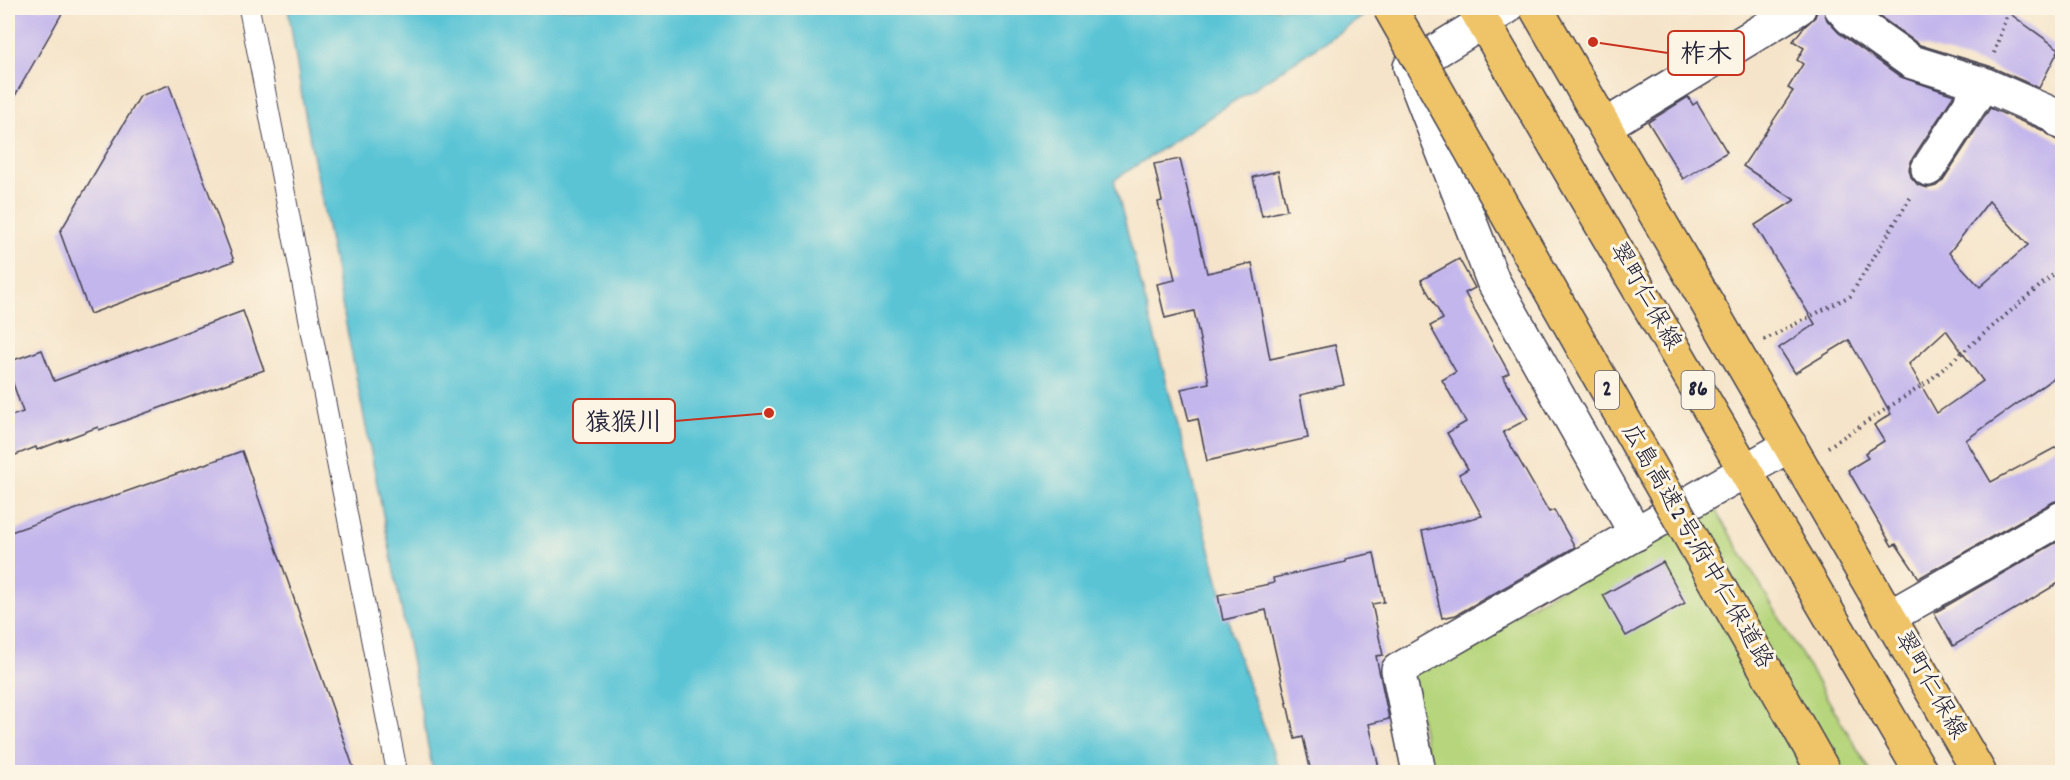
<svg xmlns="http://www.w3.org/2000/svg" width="2070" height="780" font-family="Dekko,'Klee One',sans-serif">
<rect width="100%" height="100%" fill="#fcf5e5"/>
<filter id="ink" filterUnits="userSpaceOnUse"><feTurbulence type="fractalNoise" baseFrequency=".0167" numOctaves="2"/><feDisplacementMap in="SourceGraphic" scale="12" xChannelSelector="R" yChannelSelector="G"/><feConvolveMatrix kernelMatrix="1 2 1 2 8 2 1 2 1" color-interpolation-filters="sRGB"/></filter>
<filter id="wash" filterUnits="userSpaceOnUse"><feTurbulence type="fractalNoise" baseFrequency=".008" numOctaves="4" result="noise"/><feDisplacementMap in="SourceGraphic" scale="24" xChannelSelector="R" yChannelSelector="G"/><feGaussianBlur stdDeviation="1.35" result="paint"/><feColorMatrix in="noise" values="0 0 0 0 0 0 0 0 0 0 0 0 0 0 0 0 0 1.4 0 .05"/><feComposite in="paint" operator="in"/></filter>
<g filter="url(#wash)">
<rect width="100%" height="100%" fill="#f5e4c9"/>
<polygon fill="#b6d57b" stroke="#6c7c5b" stroke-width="1.5" points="1712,504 1871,772 1431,772 1411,673"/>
<polygon fill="#5ac4d5" stroke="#3e7388" stroke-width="1.5" points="288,8 1376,8 1114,180 1235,646 1280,772 433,772 303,103"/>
<g id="blocks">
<g fill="#c3b6ec" fill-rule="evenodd">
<polygon points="8,8 65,8 8,108"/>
<path d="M1818 8H1823L1827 20 1839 33 1901 77 1954 95 1912 159 1909 169 1911 177 1918 185 1928 188 1936 186 1943 180 1990 108 2042 130 2058 141H2062V372L1966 440 1991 482 2062 444V499L2053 502 1919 578 1896 544 1892 546 1848 470 1868 458 1865 453 1884 441 1874 425 1891 414 1849 340 1795 373 1779 348 1815 324 1755 225 1795 200 1743 166 1793 91 1788 88 1803 64 1797 60 1804 48 1793 41 1803 28 1815 17ZM1989 201 2028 245 1980 287 1949 253ZM1946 330 1983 381 1937 413 1909 364Z"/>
<polygon points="1868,8 2002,8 2059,49 2039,88 1989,66 1920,45"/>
<polygon points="169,85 234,261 90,314 60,232 140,96"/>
<polygon points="1688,97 1693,105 1697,102 1727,152 1683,179 1648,122"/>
<polygon points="1180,159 1207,273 1252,263 1270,359 1335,345 1344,385 1300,395 1308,438 1207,461 1198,419 1189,421 1181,389 1209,383 1194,311 1165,318 1157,284 1175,280 1158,202 1162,201 1154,164"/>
<polygon points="1278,171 1287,210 1262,216 1253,177"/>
<polygon points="1459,259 1475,288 1465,293 1509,373 1503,376 1528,419 1503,432 1549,512 1554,510 1575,547 1456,615 1442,618 1422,531 1482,516 1459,474 1468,469 1447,433 1466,422 1442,380 1456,372 1430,326 1443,319 1421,280"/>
<polygon points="243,311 264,370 99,430 98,427 37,450 36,447 8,458 8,417 23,412 8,369 8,362 42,350 54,381"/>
<polygon points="242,451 355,772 8,772 8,533"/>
<polygon points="2062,539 2062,581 1953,646 1934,613"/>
<polygon points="1374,553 1384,602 1372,604 1383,655 1376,656 1389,719 1369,724 1380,772 1311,772 1303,737 1295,739 1266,610 1223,620 1218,595 1274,583 1273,578 1346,562 1345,559"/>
<polygon points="1663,562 1685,603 1626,636 1603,595"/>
</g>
</g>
</g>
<g filter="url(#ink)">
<use href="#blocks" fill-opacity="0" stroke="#423f50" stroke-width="1.5"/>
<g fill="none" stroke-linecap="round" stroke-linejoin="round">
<g stroke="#423f50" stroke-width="22">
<polyline id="lane" points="249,8 397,772"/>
</g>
<g stroke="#423f50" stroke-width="36">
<g id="street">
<polyline points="1506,8 1410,67 1493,281 1636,534"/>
<polyline points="1841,8 1850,18 1912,62 1983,84 2052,114 2062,123"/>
<polyline points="1605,126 1799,8"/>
<polyline points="1928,169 1983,84"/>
<polyline points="1889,617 2062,518"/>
<polyline points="1419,772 1398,670 1790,445"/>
</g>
</g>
<g stroke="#423f50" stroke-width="36">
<g id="primary">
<polyline points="1475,8 1921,772"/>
<polyline points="1536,8 1979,772"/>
</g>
</g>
<g stroke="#423f50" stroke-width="4" stroke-dasharray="1.5 4.5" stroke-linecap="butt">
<polyline points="1994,53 2007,14 2013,8"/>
<polyline points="1764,340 1850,296 1912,195"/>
<polyline points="1828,447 1929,381 2062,267"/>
</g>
<use href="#lane" stroke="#fff" stroke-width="20"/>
<use href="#street" stroke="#fff" stroke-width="33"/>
<use href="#primary" stroke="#efc469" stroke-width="33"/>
<g stroke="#423f50" stroke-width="36" stroke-linecap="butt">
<polyline id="highway-bridge" points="1390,8 1824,772"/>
</g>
<use href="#highway-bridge" stroke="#efc469" stroke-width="33"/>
</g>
</g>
<g text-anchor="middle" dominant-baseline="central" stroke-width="6" stroke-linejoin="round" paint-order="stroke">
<g fill="#fcf5e5" stroke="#63616e" stroke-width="1.5">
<rect x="1595" y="371" width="24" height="38" rx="4.5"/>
<rect x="1681.5" y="371" width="33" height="38" rx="4.5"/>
</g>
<g font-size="22" font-weight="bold" fill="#22223b">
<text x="1607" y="390">2</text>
<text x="1698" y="390">86</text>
</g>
<g font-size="24" fill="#22223b" stroke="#fcf5e5">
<text transform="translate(1644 297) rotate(60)">翠町仁保線</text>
<text transform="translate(1696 547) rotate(60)">広島高速2号;府中仁保道路</text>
<text transform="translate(1929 686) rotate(60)">翠町仁保線</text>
</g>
</g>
<path fill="none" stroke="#c8321e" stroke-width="2" d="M1593 42L1668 53M769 413L675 421"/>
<g fill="#c8321e" stroke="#fcf5e5" stroke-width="2">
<circle cx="1593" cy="42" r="6"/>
<circle cx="769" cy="413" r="6"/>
</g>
<g fill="#fcf5e5" stroke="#c8321e" stroke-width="2">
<rect x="1668" y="31" width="76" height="44" rx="6"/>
<rect x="573" y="399" width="102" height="44" rx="6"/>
</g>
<g font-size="26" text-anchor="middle" font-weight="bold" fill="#22223b">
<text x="1706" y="62">柞木</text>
<text x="624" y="430">猿猴川</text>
</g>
<rect width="2070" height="780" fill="none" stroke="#fcf5e5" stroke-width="30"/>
</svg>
